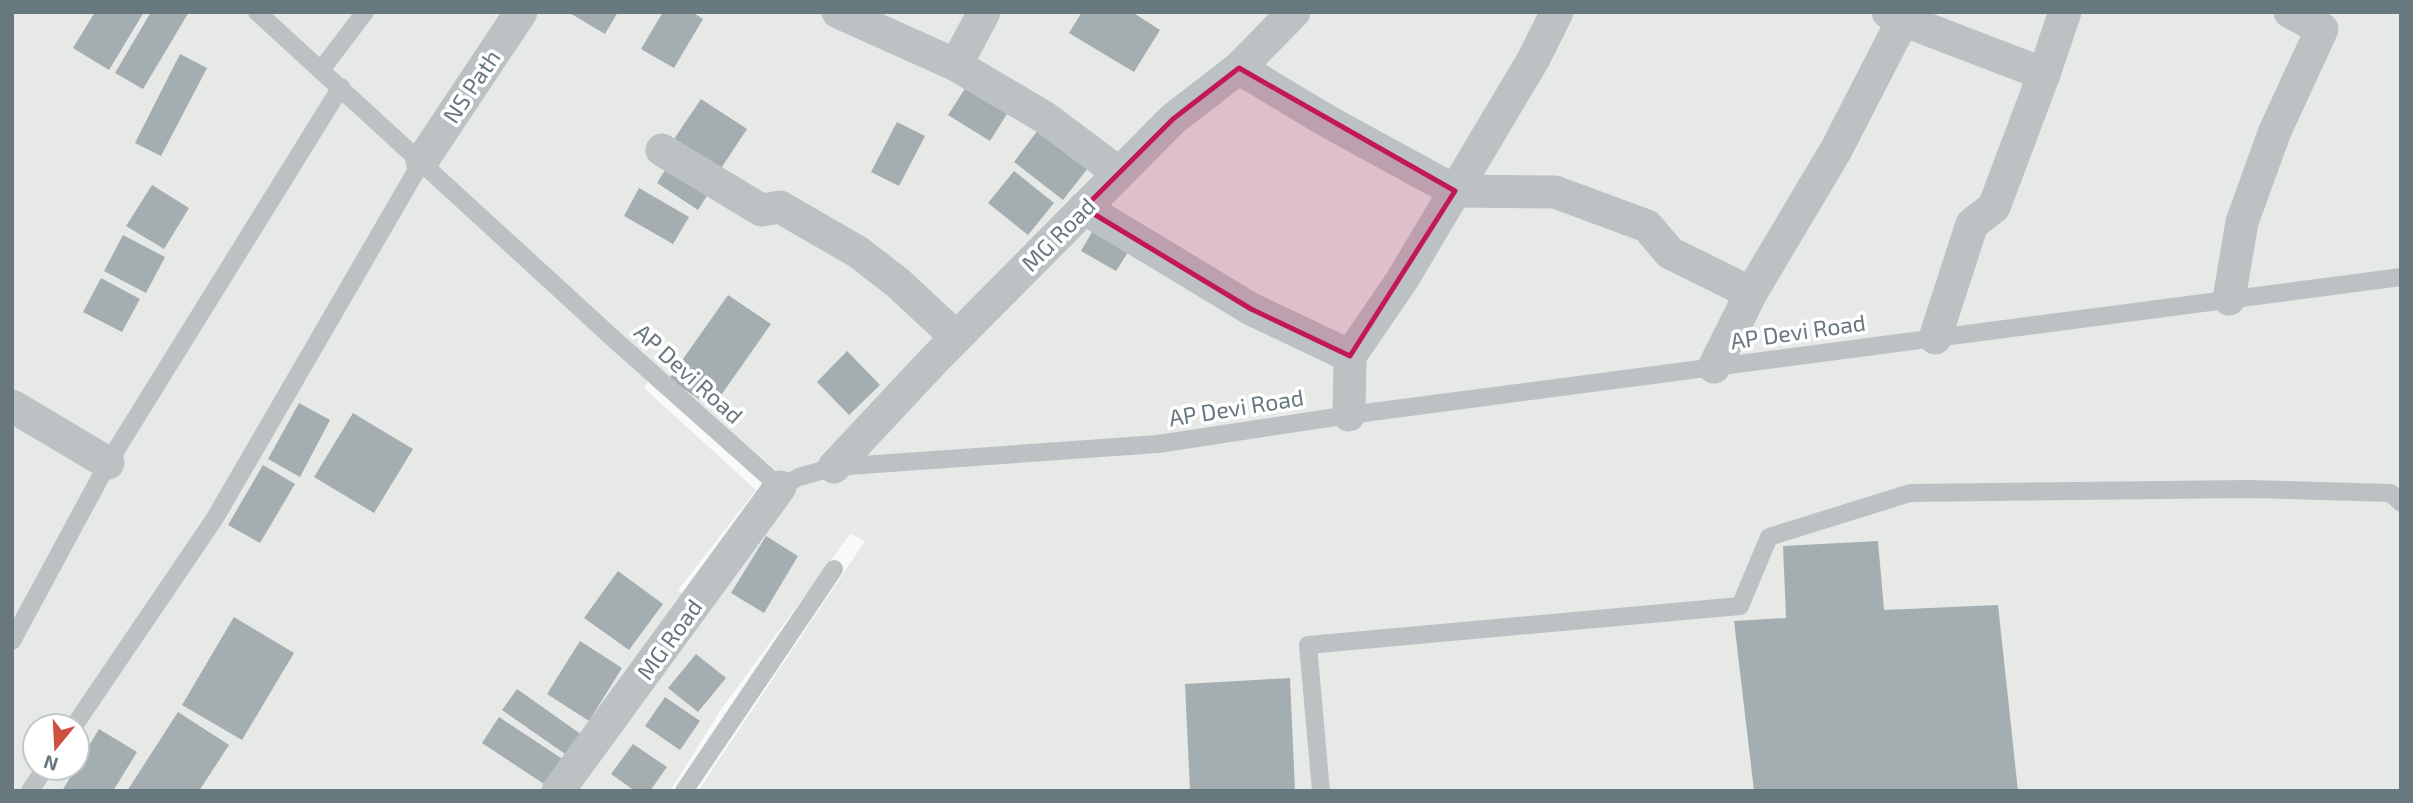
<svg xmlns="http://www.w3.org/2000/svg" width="2413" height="803" font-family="'Exo 2',sans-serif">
<rect width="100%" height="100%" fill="#f9f9f7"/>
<path fill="#e7e9e7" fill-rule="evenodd" d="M12 12H2401V791H698L865 541 850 534 722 708 670 791H12ZM655 370 783 476 703 610 678 590 756 490 644 388ZM35 726H77V768H35Z"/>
<g fill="#a4aeb1">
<polygon points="95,12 144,12 109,70 73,48"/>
<polygon points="151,12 189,12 143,89 115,73"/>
<polygon points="568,12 618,12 605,34"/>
<polygon points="663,12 692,12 703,19 674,68 641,49"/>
<polygon points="1082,12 1132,12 1160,30 1134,72 1069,33"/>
<polygon points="180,54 207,68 161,156 135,143"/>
<polygon points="970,81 1012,106 990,141 948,115"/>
<polygon points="701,99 747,129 716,176 670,145"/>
<polygon points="897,122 925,136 899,186 871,172"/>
<polygon points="1038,130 1088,168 1063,200 1014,162"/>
<polygon points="672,159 713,186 698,210 657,183"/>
<polygon points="1014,171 1054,203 1028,235 988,203"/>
<polygon points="152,185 189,208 164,249 126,226"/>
<polygon points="639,188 689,217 673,244 624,216"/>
<polygon points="1096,225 1132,246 1116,271 1081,251"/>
<polygon points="123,235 165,257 146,293 104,271"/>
<polygon points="101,278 140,299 122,332 83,312"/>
<polygon points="728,295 771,324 712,408 669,379"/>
<polygon points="847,351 880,385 849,415 817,382"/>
<polygon points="299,403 330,420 300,477 268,459"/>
<polygon points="353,413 413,449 374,513 314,477"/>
<polygon points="263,465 295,484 260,543 228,525"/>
<polygon points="766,536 798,556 764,613 731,593"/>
<polygon points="1878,541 1884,610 1998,605 2018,791 1754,791 1734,621 1786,618 1783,546"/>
<polygon points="618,571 663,604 629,650 584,618"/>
<polygon points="234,617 294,653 242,740 182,705"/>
<polygon points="580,641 622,668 589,721 547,694"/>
<polygon points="696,654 726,678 698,712 668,688"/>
<polygon points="1290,678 1295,791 1190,791 1185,684"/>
<polygon points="517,689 582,735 568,756 502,710"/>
<polygon points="665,697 700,721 680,750 645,726"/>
<polygon points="178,712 229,745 199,791 127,791"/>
<polygon points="499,717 570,764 553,790 482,743"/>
<polygon points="99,729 137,752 113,791 62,791"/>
<polygon points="633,744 667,767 650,791 635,791 611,774"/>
</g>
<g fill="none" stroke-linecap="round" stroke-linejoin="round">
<g stroke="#bcc2c4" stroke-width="18">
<polyline points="257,12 616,341 780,487 799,477 834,467 1158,444 1349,415 2401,277"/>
<polyline points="321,70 365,12"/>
<polyline points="12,641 108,463 341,87"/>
<polyline points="74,726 215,518 422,161"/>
<polyline points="30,791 45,768"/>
<polyline points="684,791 834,569"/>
<polyline points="1321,791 1308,645 1740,606 1769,537 1910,493 2249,489 2391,493 2401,503"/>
</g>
<g stroke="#bcc2c4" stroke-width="33">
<polyline points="838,12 956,65 1044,117 1119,173"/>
<polyline points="1888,12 1903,20 2044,74 1994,207 1972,224 1935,338"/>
<polyline points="956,65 984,12"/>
<polyline points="1239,68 1327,121 1455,191 1555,192 1647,226 1670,253 1751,293"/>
<polyline points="2044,74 2065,12"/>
<polyline points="662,150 761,210 780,207 858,252 898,283 956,337"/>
<polyline points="422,161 521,12"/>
<polyline points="1084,208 1251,309 1350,356"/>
<polyline points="2229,299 2242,222 2275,131 2322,29 2290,12"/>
<polyline points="1714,367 1751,293 1836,150 1907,12"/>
<polyline points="12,406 108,463"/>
<polyline points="1349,415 1350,356 1402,280 1533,60 1557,12"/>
<polyline points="834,467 934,360 1173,119 1239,68 1294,12"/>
<polyline points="558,791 780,487"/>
</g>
</g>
<path fill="#c2185b" fill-opacity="0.2" stroke="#c2185b" stroke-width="5" stroke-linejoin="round" d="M1239 68 1455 191 1350 356 1251 309 1084 208 1173 119Z"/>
<g text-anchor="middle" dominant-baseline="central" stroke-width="7" stroke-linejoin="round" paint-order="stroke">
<g font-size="23" fill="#67787e" stroke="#fff">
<text transform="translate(471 86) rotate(-56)">NS Path</text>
<text transform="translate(1058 234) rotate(-45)">MG Road</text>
<text transform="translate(1798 331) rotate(-8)">AP Devi Road</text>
<text transform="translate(689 373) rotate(42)">AP Devi Road</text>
<text transform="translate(1236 407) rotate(-9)">AP Devi Road</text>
<text transform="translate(669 639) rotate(-54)">MG Road</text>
</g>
</g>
<rect width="2413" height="803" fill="none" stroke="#67787e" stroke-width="28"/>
<g transform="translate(56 747) rotate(198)"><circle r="33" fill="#ffffff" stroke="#c2c9cb" stroke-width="2"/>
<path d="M0-5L12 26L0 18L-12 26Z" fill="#cf4f42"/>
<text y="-10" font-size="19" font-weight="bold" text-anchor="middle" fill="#67787e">N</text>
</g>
</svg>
